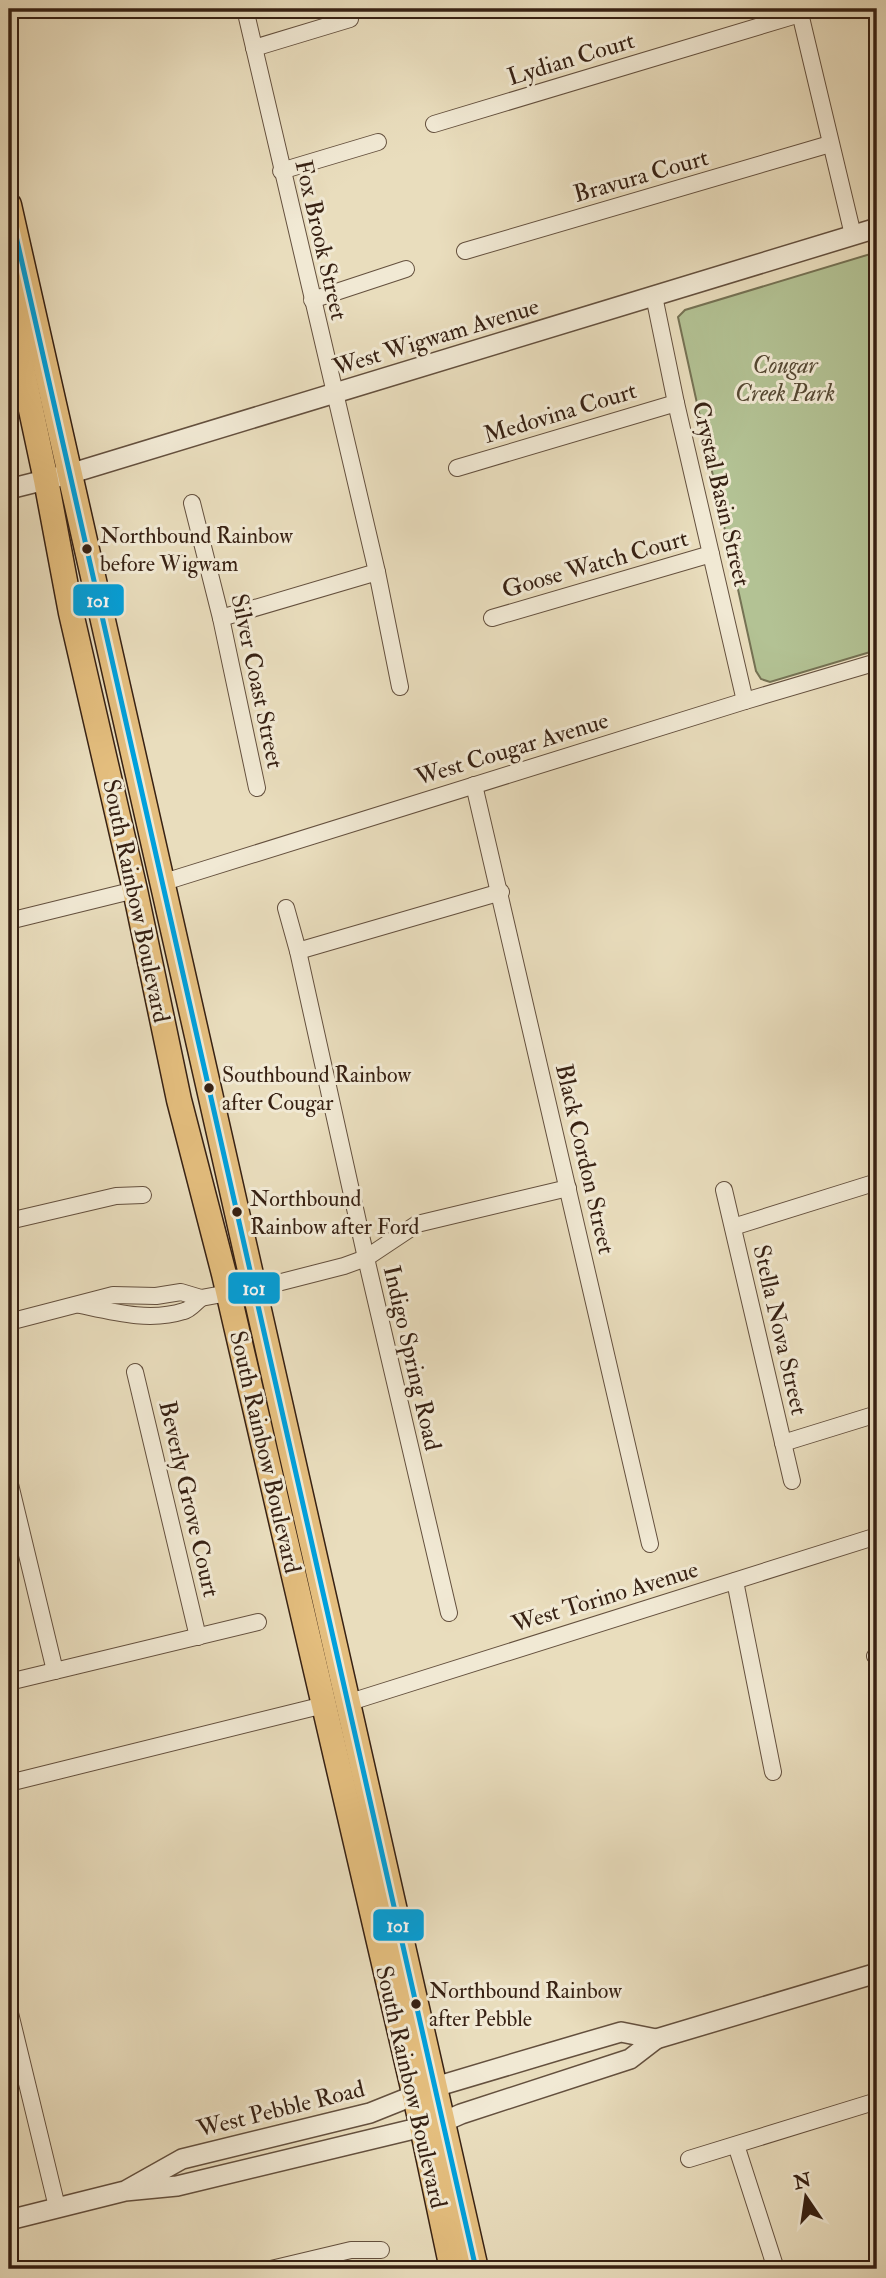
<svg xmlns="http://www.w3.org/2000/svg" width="886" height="2278" font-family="'IM FELL Double Pica',serif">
<rect width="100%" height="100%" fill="#e9ddbd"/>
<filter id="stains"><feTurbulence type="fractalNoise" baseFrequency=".00286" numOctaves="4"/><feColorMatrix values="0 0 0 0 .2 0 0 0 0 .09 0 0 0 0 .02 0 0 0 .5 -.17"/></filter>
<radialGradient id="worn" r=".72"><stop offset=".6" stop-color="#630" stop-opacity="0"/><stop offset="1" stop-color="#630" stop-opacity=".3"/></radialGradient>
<polygon fill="#b3c294" stroke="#757254" stroke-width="2" points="877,252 877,650 770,682 761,679 756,671 678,317 685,310"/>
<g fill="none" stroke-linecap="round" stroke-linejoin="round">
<g stroke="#64503e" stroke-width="18">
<g id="minor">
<polyline points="245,9 377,572 400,687"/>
<polyline points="799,9 853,235"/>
<polyline points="254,48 350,19"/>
<polyline points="434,124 800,14"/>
<polyline points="281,171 378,142"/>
<polyline points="465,251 830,144"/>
<polyline points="654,296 676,403 745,701"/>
<polyline points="312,300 406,269"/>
<polyline points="457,468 676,403"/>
<polyline points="192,503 221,618 257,788"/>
<polyline points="221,618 377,572"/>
<polyline points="492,618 711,554"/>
<polyline points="474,785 650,1544"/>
<polyline points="161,883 745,701 877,662"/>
<polyline points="286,908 298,951 366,1258 449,1613"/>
<polyline points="9,921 135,890"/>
<polyline points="298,951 501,892"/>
<polyline points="724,1190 792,1481"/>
<polyline points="9,1221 116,1196 143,1195"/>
<polyline points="733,1227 877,1182"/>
<polyline points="254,1289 344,1266 366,1258 417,1224 568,1188"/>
<path d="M80 1305C113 1312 150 1322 184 1311 190 1310 196 1302 201 1298"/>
<polyline points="9,1322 113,1295 156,1296 181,1292 201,1298 228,1293"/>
<polyline points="135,1372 198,1637"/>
<polyline points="783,1443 877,1414"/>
<polyline points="9,1480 55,1671"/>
<polyline points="735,1581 773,1772"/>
<polyline points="875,1656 877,1655"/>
<polyline points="9,1682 258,1622"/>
<polyline points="347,1703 877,1536"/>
<polyline points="9,1783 324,1705"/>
<polyline points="9,2009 57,2207"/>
<polyline points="736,2145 776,2269"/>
<polyline points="689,2159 877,2101"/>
<polyline points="271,2269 351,2250 381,2250"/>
</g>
</g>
<g stroke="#64503e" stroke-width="22">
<g id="tertiary">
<polyline points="9,489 69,474 877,228"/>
<polyline points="656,2039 877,1973"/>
<polyline points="9,2220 125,2191 177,2186 443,2122 461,2114 630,2059 656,2039 621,2032 556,2051 435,2087 370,2113 182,2159 125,2191"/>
</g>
</g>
<g stroke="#372113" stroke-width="27">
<g id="primary">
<polyline points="9,205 476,2269"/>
<polyline points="9,307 46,480 71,613 135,890 179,1100 224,1274 284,1533 422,2127 452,2269"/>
</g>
</g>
<use href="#minor" stroke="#f1e9d4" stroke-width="16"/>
<use href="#tertiary" stroke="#f1e9d4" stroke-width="19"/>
<use href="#primary" stroke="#e4be7e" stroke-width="24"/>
<g stroke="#f1e9d4" stroke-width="10">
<polyline id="bus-1" points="9,205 476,2269"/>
</g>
<use href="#bus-1" stroke="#00a0dc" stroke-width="5"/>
</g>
<g fill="#372113" stroke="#f1e9d4" stroke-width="2.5">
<circle cx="87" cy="549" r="6"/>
<circle cx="209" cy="1088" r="6"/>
<circle cx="237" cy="1212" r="6"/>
<circle cx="416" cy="2004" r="6"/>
</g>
<g text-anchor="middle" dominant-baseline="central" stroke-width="6" stroke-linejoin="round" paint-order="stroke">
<g font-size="22" fill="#372113" stroke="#f1e9d4" text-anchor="start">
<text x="100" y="536">Northbound Rainbow<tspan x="100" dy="28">before Wigwam</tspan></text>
<text x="222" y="1075">Southbound Rainbow<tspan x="222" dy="28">after Cougar</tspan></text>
<text x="250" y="1199">Northbound<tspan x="250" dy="28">Rainbow after Ford</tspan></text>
<text x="429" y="1991">Northbound Rainbow<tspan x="429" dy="28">after Pebble</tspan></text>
</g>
<g font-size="24" fill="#372113" stroke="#f1e9d4">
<text transform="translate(571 59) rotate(-17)">Lydian Court</text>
<text transform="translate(641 176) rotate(-16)">Bravura Court</text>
<text transform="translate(321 240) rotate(77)">Fox Brook Street</text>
<text transform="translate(436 337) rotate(-17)">West Wigwam Avenue</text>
<text transform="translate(560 413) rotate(-17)">Medovina Court</text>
<text transform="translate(721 494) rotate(77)">Crystal Basin Street</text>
<text transform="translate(595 564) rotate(-16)">Goose Watch Court</text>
<text transform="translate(257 681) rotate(78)">Silver Coast Street</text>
<text transform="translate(512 749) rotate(-17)">West Cougar Avenue</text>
<text transform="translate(136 901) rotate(78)">South Rainbow Boulevard</text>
<text transform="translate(585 1159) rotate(77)">Black Cordon Street</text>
<text transform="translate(780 1330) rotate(77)">Stella Nova Street</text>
<text transform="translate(412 1358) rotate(77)">Indigo Spring Road</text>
<text transform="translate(265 1452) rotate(77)">South Rainbow Boulevard</text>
<text transform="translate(189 1499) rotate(77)">Beverly Grove Court</text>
<text transform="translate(605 1597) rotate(-17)">West Torino Avenue</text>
<text transform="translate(411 2087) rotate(77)">South Rainbow Boulevard</text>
<text transform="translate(281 2109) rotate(-14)">West Pebble Road</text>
</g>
<g font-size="24" font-style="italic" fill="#564933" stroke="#f1e9d4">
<text x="785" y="365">Cougar<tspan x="785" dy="28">Creek Park</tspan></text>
</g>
</g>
<g stroke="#f1e9d4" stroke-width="2.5">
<rect x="72" y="583" width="53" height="34" rx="7" fill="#00a0dc"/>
<rect x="227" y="1271" width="54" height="34" rx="7" fill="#00a0dc"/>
<rect x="372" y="1908" width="53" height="34" rx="7" fill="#00a0dc"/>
</g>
<g font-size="19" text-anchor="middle" font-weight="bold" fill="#fff">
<text x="98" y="607">101</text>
<text x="254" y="1295">101</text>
<text x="398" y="1932">101</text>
</g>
<rect width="886" height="2278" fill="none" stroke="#e9ddbd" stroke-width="35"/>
<rect x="10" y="10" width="865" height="2257" fill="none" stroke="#372113" stroke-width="3.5"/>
<rect x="18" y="18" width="851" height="2243" fill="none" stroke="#372113" stroke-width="2"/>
<g transform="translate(806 2197) rotate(347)" stroke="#f1e9d4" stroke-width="5" paint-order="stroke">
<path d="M0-5L12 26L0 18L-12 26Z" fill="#372113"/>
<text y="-10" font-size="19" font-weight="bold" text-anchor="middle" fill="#372113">N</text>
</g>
<rect width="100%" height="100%" filter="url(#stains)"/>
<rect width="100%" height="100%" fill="url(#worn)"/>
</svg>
